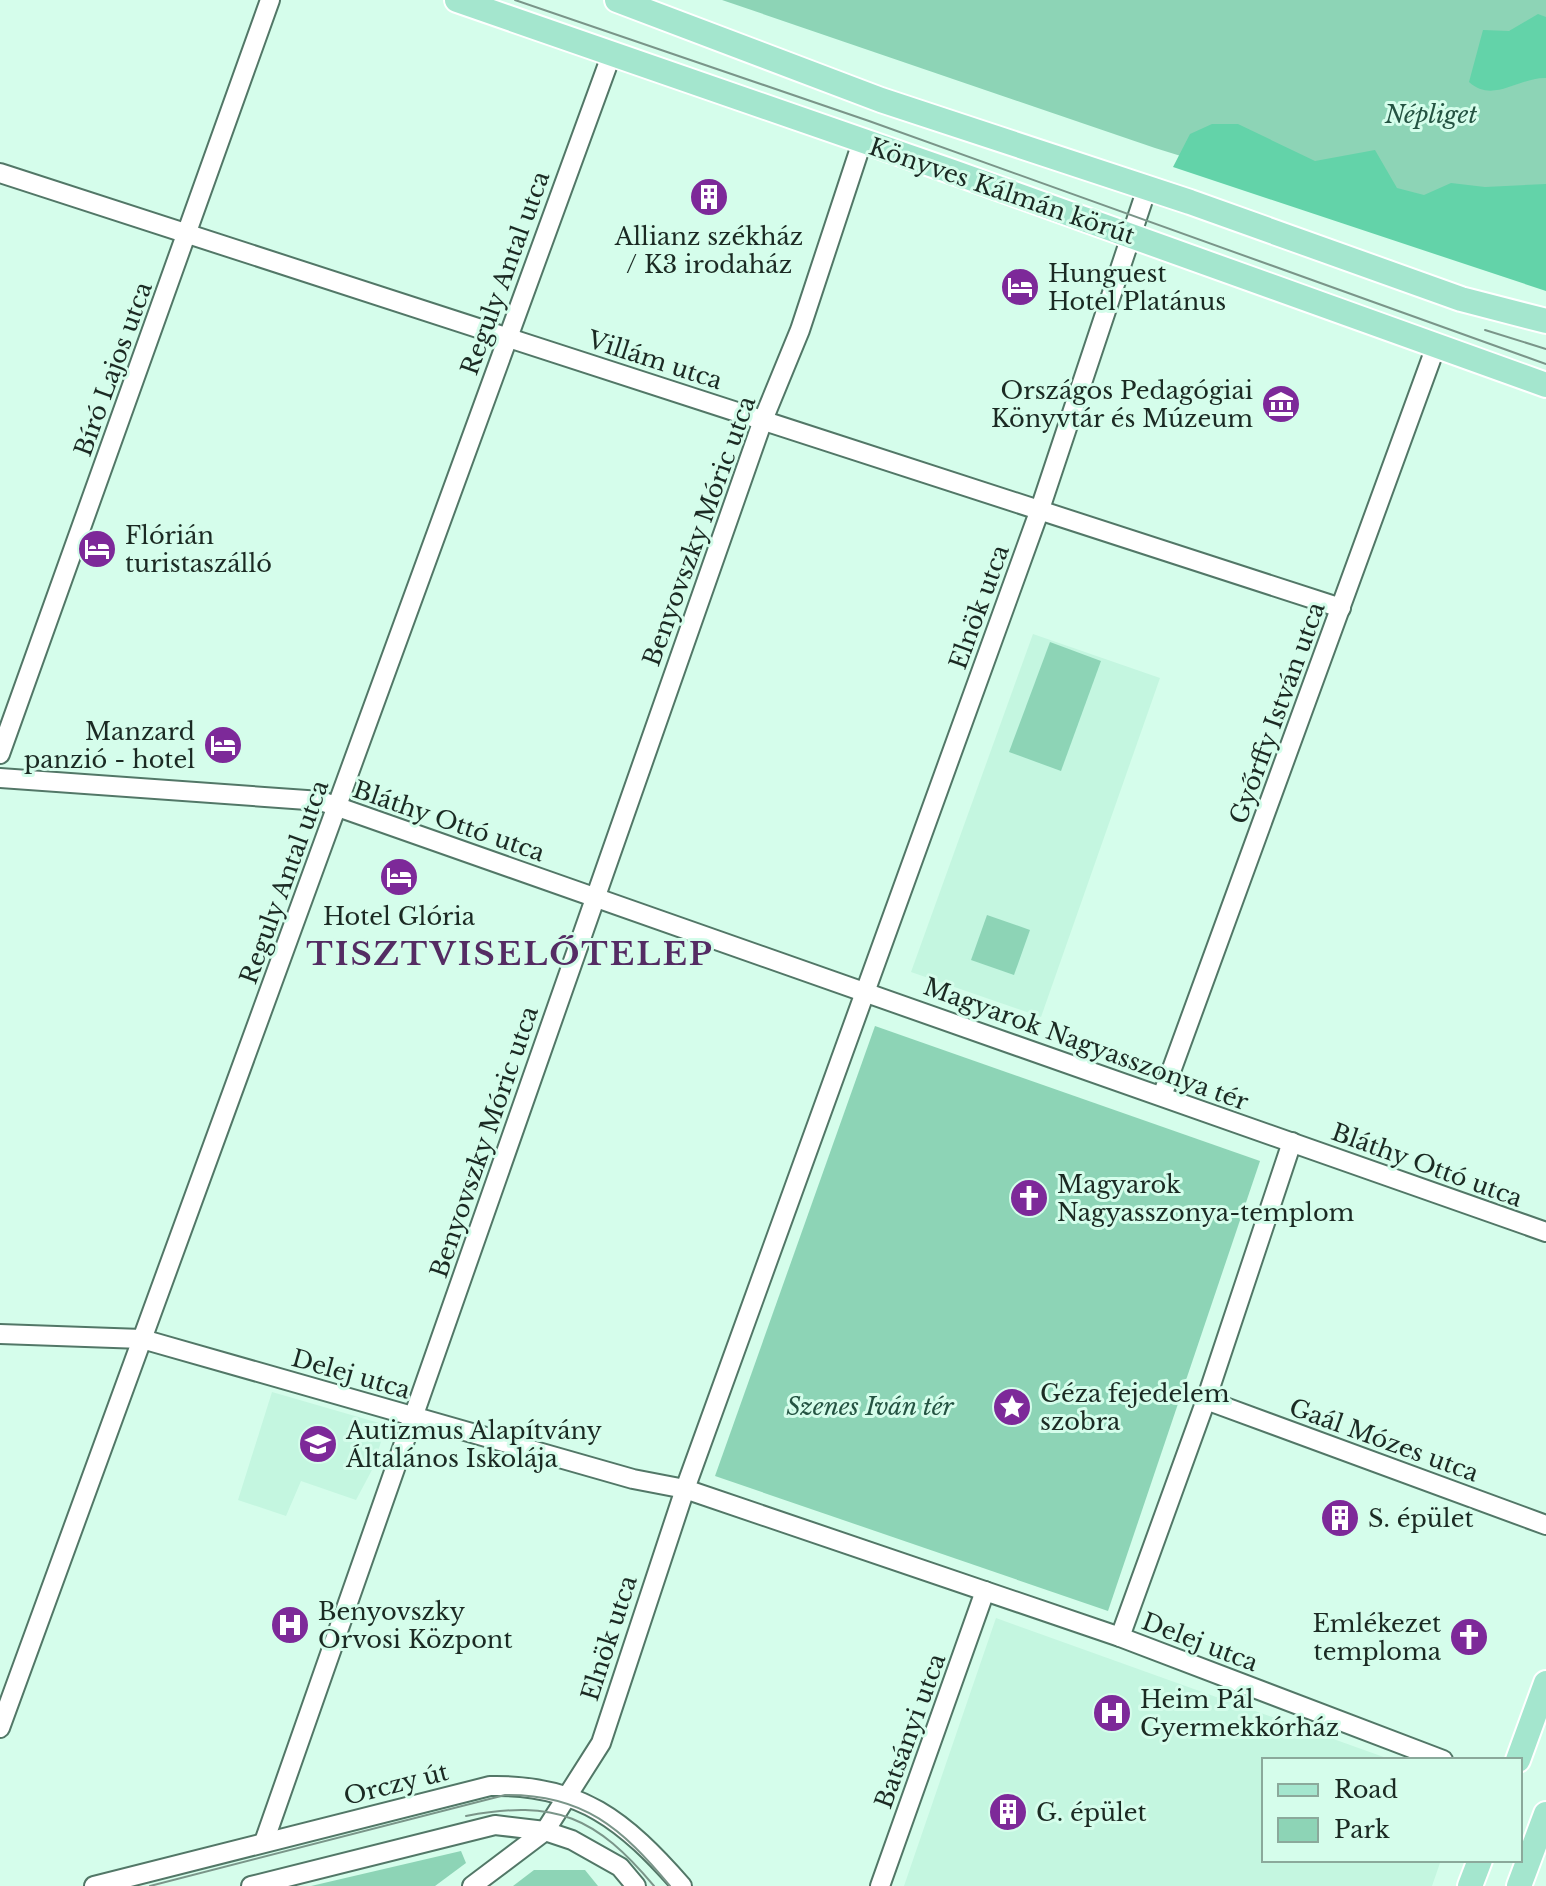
<svg xmlns="http://www.w3.org/2000/svg" width="1546" height="1886" font-family="'Libre Baskerville',serif">
<rect width="100%" height="100%" fill="#d5fdeb"/>
<g fill="#c4f6e0">
<polygon points="1033,634 1160,678 1041,1017 911,972"/>
<polygon points="272,1392 386,1425 373,1468 356,1500 301,1481 286,1516 238,1500"/>
<polygon points="996,1618 1392,1760 1264,1760 1264,1860 1441,1860 1432,1886 904,1886"/>
</g>
<g fill="#8dd4b6">
<polygon points="722,0 1546,0 1546,269 1155,148"/>
<polygon points="1050,642 1101,661 1061,771 1009,752"/>
<polygon points="987,915 1030,930 1014,975 971,960"/>
<polygon points="875,1026 1260,1161 1108,1611 715,1476"/>
<polygon points="461,1851 466,1863 435,1886 311,1886"/>
<polygon points="534,1870 585,1870 598,1886 513,1886"/>
</g>
<g fill="#63d3a9">
<path d="M1538 14 1546 17V78C1519 77 1493 104 1469 82L1483 30 1509 31Z"/>
<polygon points="1212,124 1238,124 1315,161 1375,150 1397,188 1424,195 1451,183 1485,187 1546,184 1546,291 1173,167 1190,134"/>
</g>
<g fill="none" stroke-linecap="round" stroke-linejoin="round">
<g stroke="#527767" stroke-width="22">
<g id="minor">
<polyline points="0,173 1341,608"/>
<polyline points="0,754 270,0"/>
<polyline points="0,778 321,801 1546,1232"/>
<polyline points="1162,1096 1436,346"/>
<polyline points="0,1334 142,1339 633,1479 685,1489 1120,1637 1443,1760"/>
<polyline points="1206,1400 1546,1525"/>
<polyline points="1120,1637 1206,1400 1292,1142"/>
<polyline points="0,1728 612,53"/>
<polyline points="264,1842 763,420 800,330 862,142"/>
<path d="M94 1886 490 1786C580 1784 625 1821 682 1886"/>
<polyline points="251,1886 495,1825 545,1831 572,1840 620,1867 636,1886"/>
<polyline points="472,1886 545,1831 601,1743 685,1489 1039,512 1147,188"/>
<polyline points="880,1886 985,1591"/>
</g>
</g>
<g stroke="#fff" stroke-width="28">
<g id="major">
<polyline points="457,0 953,172 1546,385"/>
<polyline points="617,0 881,100 1190,202 1461,299 1546,321"/>
<polyline points="1518,1760 1546,1683"/>
<polyline points="1470,1886 1480,1860"/>
<polyline points="1519,1886 1546,1814"/>
</g>
</g>
<use href="#minor" stroke="#fff" stroke-width="18"/>
<use href="#major" stroke="#a4e6ce" stroke-width="24"/>
<g stroke="#7a9589" stroke-width="2">
<polyline points="515,0 869,121 1546,364"/>
<polyline points="1485,330 1546,349"/>
<path d="M466 1816C556 1799 596 1817 654 1886"/>
<path d="M150 1886 505 1795C583 1794 622 1828 670 1886"/>
</g>
</g>
<defs>
<g id="building-disc" transform="scale(2)"><circle r="9.5" fill="#7d2999" stroke="#d5fdeb"/><path d="M-4-6H4V6H1V3H-1V6H-4ZM-2.5-4.3h1.7v1.8h-1.7ZM.8-4.3h1.7v1.8H.8ZM-2.5-1h1.7V.8h-1.7ZM.8-1h1.7V.8H.8Z" fill="#fff"/></g>
<g id="hotel-disc" transform="scale(2)"><circle r="9.5" fill="#7d2999" stroke="#d5fdeb"/><path d="M-6-4.5h1.5V1H6V5H4.5V3h-9V5H-6ZM-4 0a1.8 1.8 0 1 1 3.6 0ZM.5 0V-2.5h3Q6-2.5 6 0Z" fill="#fff"/></g>
<g id="museum-disc" transform="scale(2)"><circle r="9.5" fill="#7d2999" stroke="#d5fdeb"/><path d="M0-6L6-3V-2H-6V-3ZM-5-1h2V3h-2ZM-1-1h2V3h-2ZM3-1h2V3H3ZM-6 4H6V6H-6Z" fill="#fff"/></g>
<g id="church-disc" transform="scale(2)"><circle r="9.5" fill="#7d2999" stroke="#d5fdeb"/><path d="M-1.2-6h2.4v3.5h3.3v2.4h-3.3V6h-2.4V-.1h-3.3v-2.4h3.3Z" fill="#fff"/></g>
<g id="sight-disc" transform="scale(2)"><circle r="9.5" fill="#7d2999" stroke="#d5fdeb"/><path d="M0-6L1.8-2.2L6-1.7L2.9 1.2L3.7 5.4L0 3.3L-3.7 5.4L-2.9 1.2L-6-1.7L-1.8-2.2Z" fill="#fff"/></g>
<g id="school-disc" transform="scale(2)"><circle r="9.5" fill="#7d2999" stroke="#d5fdeb"/><path d="M0-5L7-2L0 1L-7-2ZM-4 1L0 2.5L4 1V4Q0 6-4 4Z" fill="#fff"/></g>
<g id="hospital-disc" transform="scale(2)"><circle r="9.5" fill="#7d2999" stroke="#d5fdeb"/><path d="M-5-5h3v3.5h4V-5h3V5h-3V1.5h-4V5h-3Z" fill="#fff"/></g>
</defs>
<g fill-rule="evenodd">
<use href="#building-disc" x="709" y="197"/>
<use href="#hotel-disc" x="1020" y="287"/>
<use href="#museum-disc" x="1281" y="404"/>
<use href="#hotel-disc" x="97" y="549"/>
<use href="#hotel-disc" x="223" y="745"/>
<use href="#hotel-disc" x="399" y="877"/>
<use href="#church-disc" x="1029" y="1198"/>
<use href="#sight-disc" x="1012" y="1407"/>
<use href="#school-disc" x="318" y="1444"/>
<use href="#building-disc" x="1340" y="1518"/>
<use href="#hospital-disc" x="290" y="1625"/>
<use href="#church-disc" x="1469" y="1637"/>
<use href="#hospital-disc" x="1112" y="1713"/>
<use href="#building-disc" x="1008" y="1812"/>
</g>
<g text-anchor="middle" dominant-baseline="central" stroke-width="6" stroke-linejoin="round" paint-order="stroke">
<g font-size="24" font-style="italic" fill="#245342" stroke="#d5fdeb">
<text x="1431" y="114">Népliget</text>
<text x="870" y="1406">Szenes Iván tér</text>
</g>
<g font-size="24" fill="#1b2a23" stroke="#d5fdeb">
<text transform="translate(1002 191) rotate(19)">Könyves Kálmán körút</text>
<text transform="translate(505 273) rotate(-70)">Reguly Antal utca</text>
<text transform="translate(655 360) rotate(18)">Villám utca</text>
<text transform="translate(113 369) rotate(-70)">Bíró Lajos utca</text>
<text transform="translate(699 531) rotate(-70)">Benyovszky Móric utca</text>
<text transform="translate(979 607) rotate(-70)">Elnök utca</text>
<text transform="translate(1277 713) rotate(-70)">Győrffy István utca</text>
<text transform="translate(449 821) rotate(19)">Bláthy Ottó utca</text>
<text transform="translate(284 882) rotate(-70)">Reguly Antal utca</text>
<text transform="translate(1086 1044) rotate(20)">Magyarok Nagyasszonya tér</text>
<text transform="translate(484 1142) rotate(-71)">Benyovszky Móric utca</text>
<text transform="translate(1427 1165) rotate(20)">Bláthy Ottó utca</text>
<text transform="translate(351 1374) rotate(16)">Delej utca</text>
<text transform="translate(1384 1440) rotate(20)">Gaál Mózes utca</text>
<text transform="translate(609 1638) rotate(-72)">Elnök utca</text>
<text transform="translate(1200 1642) rotate(21)">Delej utca</text>
<text transform="translate(910 1731) rotate(-70)">Batsányi utca</text>
<text transform="translate(396 1784) rotate(-14)">Orczy út</text>
</g>
<g font-size="24" fill="#1b2a23" stroke="#d5fdeb" text-anchor="start">
<text x="709" y="236" text-anchor="middle">Allianz székház<tspan x="709" dy="28">/ K3 irodaház</tspan></text>
<text x="1048" y="273">Hunguest<tspan x="1048" dy="28">Hotel Platánus</tspan></text>
<text x="1253" y="390" text-anchor="end">Országos Pedagógiai<tspan x="1253" dy="28">Könyvtár és Múzeum</tspan></text>
<text x="125" y="535">Flórián<tspan x="125" dy="28">turistaszálló</tspan></text>
<text x="195" y="731" text-anchor="end">Manzard<tspan x="195" dy="28">panzió - hotel</tspan></text>
<text x="399" y="916" text-anchor="middle">Hotel Glória</text>
<text x="1057" y="1184">Magyarok<tspan x="1057" dy="28">Nagyasszonya-templom</tspan></text>
<text x="1040" y="1393">Géza fejedelem<tspan x="1040" dy="28">szobra</tspan></text>
<text x="346" y="1430">Autizmus Alapítvány<tspan x="346" dy="28">Általános Iskolája</tspan></text>
<text x="1368" y="1518">S. épület</text>
<text x="318" y="1611">Benyovszky<tspan x="318" dy="28">Orvosi Központ</tspan></text>
<text x="1441" y="1623" text-anchor="end">Emlékezet<tspan x="1441" dy="28">temploma</tspan></text>
<text x="1140" y="1699">Heim Pál<tspan x="1140" dy="28">Gyermekkórház</tspan></text>
<text x="1036" y="1812">G. épület</text>
</g>
<g font-size="32" font-weight="bold" letter-spacing="2" fill="#542c63" stroke="#d5fdeb">
<text x="510" y="954">TISZTVISELŐTELEP</text>
</g>
</g>
<rect x="1262" y="1758" width="260" height="104" fill="#d5fdeb" stroke="#8ba99b" stroke-width="2"/>
<rect x="1278" y="1784" width="40" height="12" fill="#a4e6ce" stroke="#8ba99b" stroke-width="2"/>
<text x="1334" y="1798" font-size="24" fill="#1b2a23">Road</text>
<rect x="1278" y="1818" width="40" height="24" fill="#8dd4b6" stroke="#8ba99b" stroke-width="2"/>
<text x="1334" y="1838" font-size="24" fill="#1b2a23">Park</text>
</svg>
